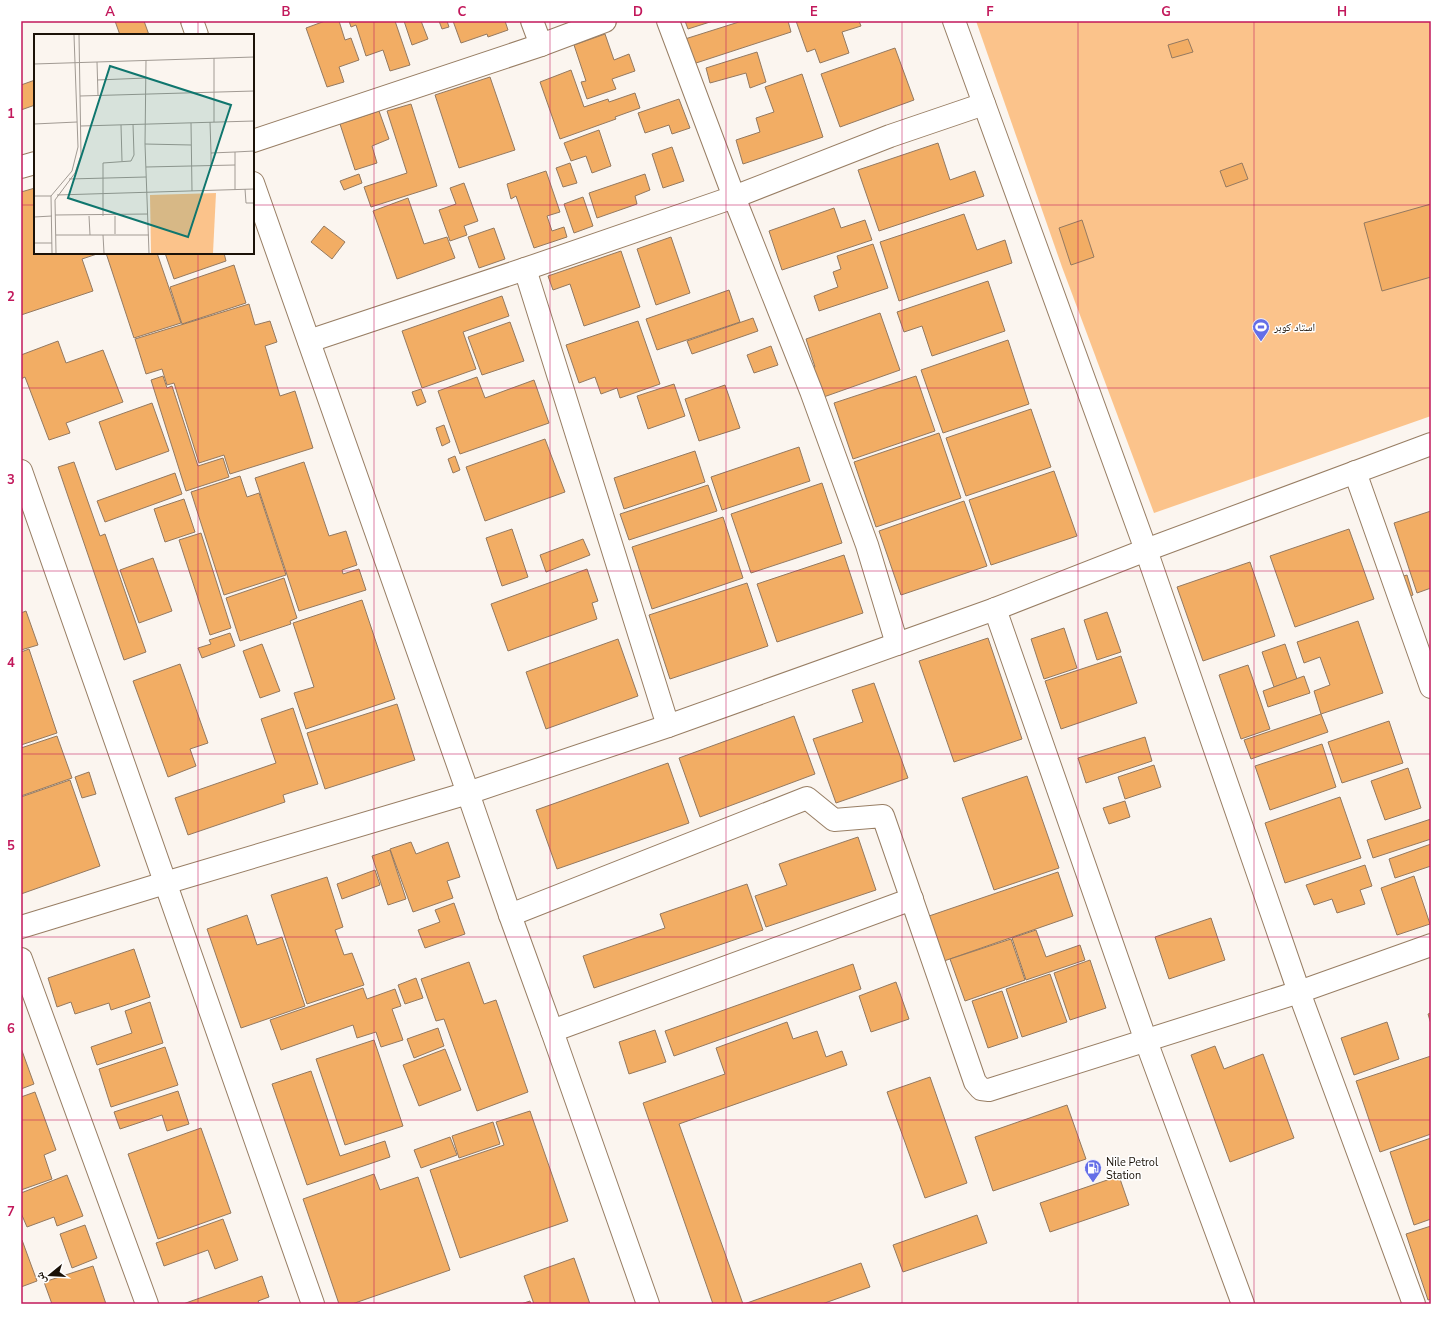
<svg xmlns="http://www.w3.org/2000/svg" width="1452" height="1325" font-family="'Nunito Sans','Noto Naskh Arabic',sans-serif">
<rect width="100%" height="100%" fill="#fbf5ef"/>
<polygon fill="#fbc38b" points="976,21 1431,21 1431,416 1154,513 1062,267"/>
<g fill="#f2ad64" stroke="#947960">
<polygon points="115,21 144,21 149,35 120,35"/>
<polygon points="325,21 339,21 345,40 351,38 359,60 339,67 344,82 327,87 306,28"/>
<polygon points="349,21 395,21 410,65 390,71 383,50 366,56 356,25 351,27"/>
<polygon points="404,21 421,21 428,39 412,45"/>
<polygon points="439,21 447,21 449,27 442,29"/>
<polygon points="453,21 505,21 508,30 488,37 487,34 461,43"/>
<polygon points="685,21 713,21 688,29"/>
<polygon points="742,21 788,21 791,32 693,64 685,39"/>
<polygon points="796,21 859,21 861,26 842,32 849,53 820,63 815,49 807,52"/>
<polygon points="605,34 614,60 629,54 635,71 612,79 616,89 587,99 581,82 586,81 574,45"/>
<polygon points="1188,39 1193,52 1172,58 1168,45"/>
<polygon points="895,48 914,100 840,127 821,74"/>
<polygon points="757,52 766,82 750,88 746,73 710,83 706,68"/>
<polygon points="571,70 584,107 608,99 609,102 635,93 640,108 615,117 616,119 560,139 540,82"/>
<polygon points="802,74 823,137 743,164 736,140 760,132 756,118 774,112 765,87"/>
<polygon points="490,77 515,150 459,168 435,95"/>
<polygon points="35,80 35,105 21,110 21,85"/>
<polygon points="679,99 690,128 672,134 669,125 645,133 638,113"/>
<polygon points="411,104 437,186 371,207 364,187 407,173 387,111"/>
<polygon points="379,111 389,139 372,146 377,163 355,170 340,124"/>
<polygon points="599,130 611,166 592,173 586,156 571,161 564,143"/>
<polygon points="938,143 950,180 975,171 984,196 879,231 858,170"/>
<polygon points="672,147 684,181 663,188 652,154"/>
<polygon points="570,163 577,183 563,187 556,168"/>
<polygon points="1242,163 1248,179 1226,187 1220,171"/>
<polygon points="546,171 560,212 547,216 552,231 564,227 567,237 534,248 516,196 511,199 507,184"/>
<polygon points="359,174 362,183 344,190 340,181"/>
<polygon points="645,174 650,190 635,196 637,204 597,218 589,193"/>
<polygon points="464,183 478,221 464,226 467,235 450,241 439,210 456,204 450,188"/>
<polygon points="35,188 35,253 100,253 82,259 93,291 21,315 21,192"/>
<polygon points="583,197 593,226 574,233 564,204"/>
<polygon points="408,198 424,244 447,237 455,258 397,279 373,211"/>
<polygon points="1431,204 1431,277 1382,291 1364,223"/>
<polygon points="834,208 841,228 865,220 872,240 782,270 769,231"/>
<polygon points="964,214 977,250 1005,240 1012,263 899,301 880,242"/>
<polygon points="1082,220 1094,257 1071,265 1059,228"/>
<polygon points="324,226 345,242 332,259 311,242"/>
<polygon points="494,228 505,259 479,268 468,237"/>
<polygon points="671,237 690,293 656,305 637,249"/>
<polygon points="873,244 888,288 819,311 814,296 838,287 833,272 841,269 837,256"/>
<polygon points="621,251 640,307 584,326 570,284 553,290 548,276"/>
<polygon points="106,253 157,253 181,323 134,338"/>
<polygon points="165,253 224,253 226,261 174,279"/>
<polygon points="234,265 246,303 182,324 170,287"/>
<polygon points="988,281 1005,331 932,356 922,326 904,332 897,312"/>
<polygon points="729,290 740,322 657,350 646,319"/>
<polygon points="502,296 509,316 463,332 476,369 422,388 402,331"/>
<polygon points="249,304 255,325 270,321 277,342 265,346 280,396 295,391 313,448 230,474 224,455 199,463 174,383 167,385 162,369 146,374 135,339"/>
<polygon points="880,313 900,370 818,399 808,370 815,367 806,339"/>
<polygon points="753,318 758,331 692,354 687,341"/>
<polygon points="638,321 660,384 620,398 617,388 601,394 595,377 579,383 566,345"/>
<polygon points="510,322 524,361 482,375 468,337"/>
<polygon points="1008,340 1029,404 943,433 921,370"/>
<polygon points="58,341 66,363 103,350 123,402 66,423 70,433 49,440 25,377 21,379 21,355"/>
<polygon points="771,346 778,365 754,373 747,355"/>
<polygon points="163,376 167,388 172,386 198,466 223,458 229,477 186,491 151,380"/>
<polygon points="916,376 935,431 853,459 834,403"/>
<polygon points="477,377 485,398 534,380 549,423 460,454 438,391"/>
<polygon points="674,384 685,416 648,429 637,396"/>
<polygon points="725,385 740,428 699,441 685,399"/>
<polygon points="421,389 426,402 417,406 412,392"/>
<polygon points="152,403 169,451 116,470 99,422"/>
<polygon points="1031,409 1051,467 966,496 946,438"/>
<polygon points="444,425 450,442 442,446 436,428"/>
<polygon points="939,433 961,498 876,527 854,462"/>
<polygon points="545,439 565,492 485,521 466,467"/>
<polygon points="799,447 810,481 722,510 711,477"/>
<polygon points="695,451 705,482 624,509 614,478"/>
<polygon points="455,456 460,470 453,473 448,459"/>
<polygon points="74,462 100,536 105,534 146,652 124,660 58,467"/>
<polygon points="304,462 329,536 346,531 357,565 342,570 343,574 359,569 366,590 299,611 255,478"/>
<polygon points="1054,471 1077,536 991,565 969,500"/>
<polygon points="175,473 182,494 105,522 97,501"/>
<polygon points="240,476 247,497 259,493 286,575 224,595 191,492"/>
<polygon points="822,483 842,543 751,573 731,514"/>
<polygon points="708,485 717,511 629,540 620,514"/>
<polygon points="184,499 195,532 165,542 154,509"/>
<polygon points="964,501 987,566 901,595 879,531"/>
<polygon points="1431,511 1431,588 1417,593 1394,523"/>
<polygon points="723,517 743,578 652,609 632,547"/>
<polygon points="512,529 528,577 502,586 486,538"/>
<polygon points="1349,529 1374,599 1295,627 1270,556"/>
<polygon points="201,533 231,628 210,635 179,540"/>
<polygon points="583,539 590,555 546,572 540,555"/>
<polygon points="844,555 863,613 777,642 757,584"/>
<polygon points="153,558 172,611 139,623 120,570"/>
<polygon points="1250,562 1275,636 1203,661 1177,587"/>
<polygon points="587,569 598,601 592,603 597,619 508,651 491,604"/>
<polygon points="1407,575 1413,595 1403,599 1397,578"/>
<polygon points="284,578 297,618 290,621 291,624 240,641 226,598"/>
<polygon points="747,583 768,646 670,679 649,615"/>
<polygon points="362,600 395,699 306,729 294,693 314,687 293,623"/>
<polygon points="26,611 38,645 21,650 21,613"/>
<polygon points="1107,612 1121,652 1097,660 1084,620"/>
<polygon points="1358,621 1383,693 1321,714 1314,691 1330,685 1320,657 1304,663 1297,642"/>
<polygon points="1064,628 1077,668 1044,679 1031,639"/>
<polygon points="230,633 235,646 202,658 198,648 211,644 209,640"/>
<polygon points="988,638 1022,739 954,762 919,661"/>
<polygon points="618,639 638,696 546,729 526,672"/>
<polygon points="262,644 280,691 260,698 243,651"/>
<polygon points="1285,644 1297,679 1274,687 1262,652"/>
<polygon points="29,649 57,733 21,745 21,652"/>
<polygon points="1121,656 1137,703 1061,729 1045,681"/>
<polygon points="180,664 208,743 190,749 196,766 168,777 133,681"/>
<polygon points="1248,665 1270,729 1241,739 1219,675"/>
<polygon points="1304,676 1310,693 1268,707 1263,691"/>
<polygon points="874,683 908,778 836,803 813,739 863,722 852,690"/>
<polygon points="397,704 415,760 325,789 307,733"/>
<polygon points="293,708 318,784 283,795 285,802 188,835 175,798 276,763 261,719"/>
<polygon points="1321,714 1328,732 1251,759 1244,740"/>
<polygon points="794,716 815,774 700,817 679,758"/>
<polygon points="1389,721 1403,763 1342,783 1328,742"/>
<polygon points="57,736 72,778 21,796 21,748"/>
<polygon points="1145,737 1152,761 1086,783 1078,758"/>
<polygon points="1322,744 1336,787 1270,810 1255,766"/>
<polygon points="668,763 689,823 557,869 536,810"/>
<polygon points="1154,765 1161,787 1125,799 1118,777"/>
<polygon points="1408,768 1421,808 1385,820 1371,781"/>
<polygon points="89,772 96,794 82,798 75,777"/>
<polygon points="1027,776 1059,868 994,890 962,798"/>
<polygon points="70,780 100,866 21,894 21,797"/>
<polygon points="1340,797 1361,858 1285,883 1265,823"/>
<polygon points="1125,801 1130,817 1109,824 1103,808"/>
<polygon points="1431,819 1431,839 1373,858 1367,840"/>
<polygon points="858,837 876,890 766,927 755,896 787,885 779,864"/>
<polygon points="411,842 416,854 448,842 460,877 447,881 453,898 413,912 390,849"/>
<polygon points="1431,844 1431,866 1395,878 1389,859"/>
<polygon points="390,850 406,899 388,905 372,856"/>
<polygon points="1365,865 1372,886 1360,890 1365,904 1337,913 1332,899 1314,905 1306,885"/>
<polygon points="375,870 380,885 342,899 337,884"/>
<polygon points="1058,872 1073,916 944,961 929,916"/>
<polygon points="1414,876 1430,924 1397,935 1381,888"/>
<polygon points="327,877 343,927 335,930 344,955 352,953 364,985 307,1004 271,895"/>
<polygon points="747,884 763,930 594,988 583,956 665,928 660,914"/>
<polygon points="454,903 465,934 425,948 418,930 440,922 435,910"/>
<polygon points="247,915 257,945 282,937 305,1006 241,1028 207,929"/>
<polygon points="1211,918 1225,960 1169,979 1155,937"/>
<polygon points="1036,930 1046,957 1080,945 1085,960 1026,980 1012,938"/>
<polygon points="1011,939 1025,980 965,1001 950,959"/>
<polygon points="134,949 150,997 111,1010 109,1003 75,1014 71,1002 57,1007 48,978"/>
<polygon points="1090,960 1106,1008 1070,1020 1054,973"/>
<polygon points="469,962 484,1004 496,1000 528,1092 477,1111 444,1019 436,1021 421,979"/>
<polygon points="853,964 861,989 674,1056 665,1031"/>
<polygon points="1050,974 1067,1022 1022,1037 1006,989"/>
<polygon points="416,978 423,998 405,1004 398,985"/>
<polygon points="896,982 909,1019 871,1032 859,996"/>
<polygon points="363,988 367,999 395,989 401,1006 392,1009 403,1040 381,1047 376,1032 357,1038 353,1025 281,1050 270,1020"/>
<polygon points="1002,991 1018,1038 988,1048 972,1001"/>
<polygon points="150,1002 163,1043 97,1065 91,1047 132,1033 125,1011"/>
<polygon points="1431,1013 1431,1024 1428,1014"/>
<polygon points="787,1022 793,1039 817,1031 826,1057 842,1051 847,1065 679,1124 743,1304 713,1304 643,1103 725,1074 716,1048"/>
<polygon points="1387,1022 1399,1059 1354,1075 1341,1038"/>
<polygon points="438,1028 444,1046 414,1058 407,1039"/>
<polygon points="655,1030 666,1062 629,1074 619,1042"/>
<polygon points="374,1040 403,1126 345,1145 316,1059"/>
<polygon points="1215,1046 1224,1069 1263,1054 1294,1138 1230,1162 1191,1055"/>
<polygon points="165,1047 178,1085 111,1107 99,1069"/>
<polygon points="21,1048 34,1084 21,1089"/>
<polygon points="445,1049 461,1090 419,1106 403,1065"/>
<polygon points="1431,1056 1431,1134 1380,1152 1356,1081"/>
<polygon points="311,1071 340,1156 385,1141 390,1157 307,1185 272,1084"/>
<polygon points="930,1077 967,1183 925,1198 887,1092"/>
<polygon points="178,1091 189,1124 167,1131 162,1115 120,1129 114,1112"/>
<polygon points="35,1092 56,1150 44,1155 52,1179 21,1190 21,1097"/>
<polygon points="1067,1105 1086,1159 993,1191 975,1137"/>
<polygon points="530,1111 568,1221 460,1258 430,1170 504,1145 496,1122"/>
<polygon points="493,1122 500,1144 459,1158 452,1136"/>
<polygon points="201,1128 231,1213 158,1239 128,1154"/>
<polygon points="450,1137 457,1155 421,1168 414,1150"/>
<polygon points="1431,1138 1431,1219 1414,1225 1390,1152"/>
<polygon points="374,1174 380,1190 418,1177 450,1270 352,1304 339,1304 303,1199"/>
<polygon points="67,1175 83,1216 57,1226 54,1217 27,1227 21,1213 21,1193"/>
<polygon points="1119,1176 1129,1205 1050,1232 1040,1203"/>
<polygon points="977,1215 987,1243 903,1272 893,1245"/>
<polygon points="223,1219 238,1260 215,1269 208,1250 164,1266 156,1243"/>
<polygon points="85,1225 97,1258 72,1268 60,1234"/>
<polygon points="1431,1226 1431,1299 1428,1300 1406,1234"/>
<polygon points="21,1240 22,1240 37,1281 21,1287"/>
<polygon points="574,1258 590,1304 534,1304 524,1276"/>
<polygon points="861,1263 870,1287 822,1304 744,1304"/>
<polygon points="93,1266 106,1304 52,1304 44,1282"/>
<polygon points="262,1276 269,1297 258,1301 260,1304 183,1304"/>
<polygon points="530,1301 531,1304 521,1304"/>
</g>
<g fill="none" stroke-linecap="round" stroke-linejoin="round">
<g stroke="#987e64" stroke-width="24">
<g id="street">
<polyline points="192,21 197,35"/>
<polyline points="532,21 541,45 605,21"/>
<polyline points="668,21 734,197 811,391 867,545 897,644"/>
<polyline points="954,21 1146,550 1299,992 1414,1304"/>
<polyline points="253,141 541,45"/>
<polyline points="21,167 35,163"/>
<polyline points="253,183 468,793 510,915 552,1031 648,1304"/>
<polyline points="525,269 668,726"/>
<polyline points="309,341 525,269 734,197 890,136 984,104"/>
<polyline points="21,471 313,1304"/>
<polyline points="1355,472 1431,687"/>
<polyline points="995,609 1146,1041 1243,1304"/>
<polyline points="510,915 807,798 834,820 883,816 975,1082 981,1089 989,1090 1299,992 1431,945"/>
<polyline points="21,927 165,883 468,793 668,726 995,609 1146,550 1431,444"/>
<polyline points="21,959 147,1304"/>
<polyline points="552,1031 912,899"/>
</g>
</g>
<use href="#street" stroke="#fff" stroke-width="22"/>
</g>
<path fill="none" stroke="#c2185b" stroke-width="1" stroke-opacity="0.55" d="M198 21V35M374 21V1304M550 21V1304M726 21V1304M902 21V1304M1078 21V1304M1254 21V1304M21 205H35M253 205H1431M198 253V1304M21 388H1431M21 571H1431M21 754H1431M21 937H1431M21 1120H1431"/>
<defs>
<g id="stadium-pin" transform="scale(0.9)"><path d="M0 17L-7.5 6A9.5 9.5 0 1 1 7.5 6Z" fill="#646ee7" stroke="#fff"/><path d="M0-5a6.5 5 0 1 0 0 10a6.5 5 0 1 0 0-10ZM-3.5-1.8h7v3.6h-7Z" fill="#fff"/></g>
<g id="fuel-pin" transform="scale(0.9)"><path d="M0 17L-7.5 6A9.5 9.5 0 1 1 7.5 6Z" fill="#646ee7" stroke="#fff"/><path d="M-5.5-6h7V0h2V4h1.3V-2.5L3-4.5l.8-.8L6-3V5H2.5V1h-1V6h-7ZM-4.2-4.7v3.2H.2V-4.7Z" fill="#fff"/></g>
</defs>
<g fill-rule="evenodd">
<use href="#stadium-pin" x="1261" y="327"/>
<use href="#fuel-pin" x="1093" y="1168"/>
</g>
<g text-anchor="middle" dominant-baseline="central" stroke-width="3" stroke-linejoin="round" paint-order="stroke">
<g font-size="11" fill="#1b1208" stroke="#fff" text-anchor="start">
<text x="1274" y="327">استاد كوبر</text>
<text x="1106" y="1162">Nile Petrol<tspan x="1106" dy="13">Station</tspan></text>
</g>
</g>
<g transform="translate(34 34)">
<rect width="220" height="220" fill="#fbf5ef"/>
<path d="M182 159 179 219H117L116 161Z" fill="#fbc38b"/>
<path fill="none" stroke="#a19a93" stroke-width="1" d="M112 26 111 110 115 219M63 28 64 61M0 30 220 23M63 46 112 44M46 62 220 57M176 88 177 119M180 88V24M157 89 158 157M0 90 43 88M87 91 88 127M47 92 220 87M111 110 157 111M201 118 220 117M177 131V119L201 118V131M112 133 201 131V156M35 145 112 143M211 155 212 169H220M23 161 220 155M0 162H17M21 181 114 180M55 182 56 201M69 182V129L97 127 100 121 99 90M81 182V200M0 183 18 182M22 201H115M69 201 70 219M0 209H18M18 219 17 162 38 137 44 113 40 1M22 219 21 166 41 139 47 121 45 1"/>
<path fill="#0f766e" fill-opacity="0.15" stroke="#0f766e" stroke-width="2" d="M76 32 197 71 154 203 34 164Z"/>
<rect width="220" height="220" fill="none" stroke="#1b1208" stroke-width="2"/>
</g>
<rect width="1452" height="1325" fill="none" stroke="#ffffff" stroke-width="44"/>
<g transform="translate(50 1275) rotate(252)" stroke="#ffffff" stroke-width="3" paint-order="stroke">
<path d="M0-3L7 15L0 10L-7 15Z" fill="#1b1208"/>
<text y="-6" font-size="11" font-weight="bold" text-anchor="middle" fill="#1b1208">ش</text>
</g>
<rect x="22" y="22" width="1408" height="1281" fill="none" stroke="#c2185b" stroke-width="1.5"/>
<g font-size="13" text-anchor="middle" font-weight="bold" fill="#c2185b">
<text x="110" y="16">A</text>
<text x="286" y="16">B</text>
<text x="462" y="16">C</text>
<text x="638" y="16">D</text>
<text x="814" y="16">E</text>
<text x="990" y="16">F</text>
<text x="1166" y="16">G</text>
<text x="1342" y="16">H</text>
<text x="11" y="118">1</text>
<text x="11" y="301">2</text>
<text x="11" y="484">3</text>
<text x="11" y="667">4</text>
<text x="11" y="850">5</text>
<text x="11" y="1033">6</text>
<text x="11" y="1216">7</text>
</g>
</svg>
